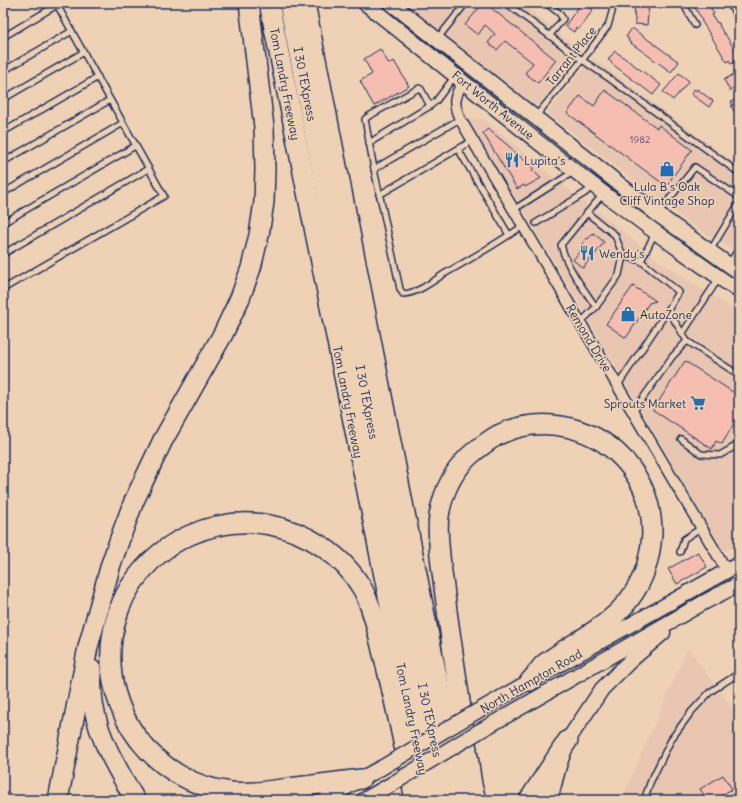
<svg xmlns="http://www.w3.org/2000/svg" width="742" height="803" font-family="Delius,sans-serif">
<rect width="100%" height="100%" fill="#efd2b6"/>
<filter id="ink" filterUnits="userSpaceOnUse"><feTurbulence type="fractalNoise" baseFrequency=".025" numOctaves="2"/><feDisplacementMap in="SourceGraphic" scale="8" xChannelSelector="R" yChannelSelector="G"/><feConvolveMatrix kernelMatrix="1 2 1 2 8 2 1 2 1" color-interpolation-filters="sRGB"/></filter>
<g filter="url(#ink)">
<g fill="#e8c6b1">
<polygon points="409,3 519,3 583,52 537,106 418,14"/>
<polygon points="593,58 739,166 739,253 690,224 547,113"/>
<polygon points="484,119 575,195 604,216 659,261 739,313 739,544 726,551 722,549 617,368 522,208 467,120"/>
<polygon points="688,648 739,718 739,800 621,800"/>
</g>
<g fill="#f6bdb1" stroke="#1b2f5e">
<polygon points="483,3 485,3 556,60 538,83 525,73 533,63 505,41 497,50 488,43 495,34 485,25 478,35 465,25"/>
<polygon points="581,3 583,3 593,10 578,30 576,28 574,32 565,26"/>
<polygon points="635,3 649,3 647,25 635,24 635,17 634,17"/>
<polygon points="692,3 708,3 714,14 712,15 717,23 718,22 720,25 719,25 724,34 725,34 739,56 739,60 731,64 729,60 727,62 701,20 702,19"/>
<polygon points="632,28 679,62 671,72 628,41 629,39 626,37"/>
<polygon points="380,49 389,64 394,61 409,86 374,106 360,81 372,74 364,59"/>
<polygon points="615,51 661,85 653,95 611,63 612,62 608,60"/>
<polygon points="739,71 739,86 730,91 724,80"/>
<polygon points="679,73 689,81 673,100 663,92"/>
<polygon points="694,89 696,91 697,89 713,101 709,107 691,94"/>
<polygon points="605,90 657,128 659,125 692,150 666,186 567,113 580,96 594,106"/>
<polygon points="739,97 739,120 731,106 733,105 731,102"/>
<polygon points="488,129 511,148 514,152 534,168 532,170 541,178 525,187 524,185 517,189 483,133"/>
<polygon points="593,233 604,242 591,260 590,259 583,268 573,260 583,247 581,246 586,238 588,239"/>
<polygon points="633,286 656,301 649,303 626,338 606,324"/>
<polygon points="685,361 739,396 739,415 722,444 716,441 712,449 653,410"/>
<polygon points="698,552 707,567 677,584 668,569"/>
<polygon points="723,775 732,789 714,800 707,800 700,789"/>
</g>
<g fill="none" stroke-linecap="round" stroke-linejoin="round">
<g stroke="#1b2f5e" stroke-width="8">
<g id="lane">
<polyline points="506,3 582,60 610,79 739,173"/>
<polyline points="546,3 559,13 563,19 550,35"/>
<polyline points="683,3 695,25"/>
<polyline points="3,7 9,3"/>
<polyline points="3,37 57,5"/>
<polyline points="438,38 466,3"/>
<polyline points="3,71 72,31"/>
<polyline points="3,99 84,52"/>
<polyline points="536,116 587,54 608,26 612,12 613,3"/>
<path d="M460 119 374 169 400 289 403 294C418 293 432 282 444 274 471 259 497 243 523 226"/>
<polyline points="3,132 98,77"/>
<polyline points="472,141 458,149 509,235"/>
<polyline points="369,143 430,106 436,101 455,76"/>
<polyline points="3,162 110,100"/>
<polyline points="374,169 365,119 369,116 419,88 421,89 430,106"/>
<polyline points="3,193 123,123"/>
<polyline points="379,195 458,149"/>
<polyline points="513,210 573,172"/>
<path d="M587 213 561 245C567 268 583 288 596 307"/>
<polyline points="658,213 695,167 739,197"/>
<polyline points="3,223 135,146"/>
<polyline points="536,223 585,193 594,186"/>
<polyline points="655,233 641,261 679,292 668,310 687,341 739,375"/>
<polyline points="710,251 739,203"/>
<polyline points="3,254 148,169"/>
<polyline points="623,256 641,261"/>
<polyline points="729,264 739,248"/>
<polyline points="3,289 164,196 56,3"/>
<polyline points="580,323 596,307 619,275 623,256 615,235 587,213 603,194"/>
<polyline points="682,334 719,278"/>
<polyline points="618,385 668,310"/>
<polyline points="633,412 672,357 687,341"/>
<polyline points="681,439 701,454 720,455 739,444"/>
<polyline points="680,552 684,539 701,528"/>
<polyline points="644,800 650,783 672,738 692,711 710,692 739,673"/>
</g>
</g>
<g stroke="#1b2f5e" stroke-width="13">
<g id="street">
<polyline points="732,3 739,14"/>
<path d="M463 81C455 97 452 102 460 119L727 571"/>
</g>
</g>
<g stroke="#1b2f5e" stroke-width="17">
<g id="secondary">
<path d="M365 3C488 101 608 203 739 291"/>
<polyline points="391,3 657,214 739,272"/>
<polyline points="476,712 530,681 739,564"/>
<polyline points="478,732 703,603 739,584"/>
<polyline points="325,800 361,779 381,768"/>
<polyline points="364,800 392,784"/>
<polyline points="550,800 559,766 568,740 602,689 631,660 663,633"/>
</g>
</g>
<g stroke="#1b2f5e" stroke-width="22">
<g id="highway">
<polyline points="269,3 429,800"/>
<polyline points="289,3 422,685 447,800"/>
<polyline points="305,3 453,758 463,800"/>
<path d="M92 670C92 677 91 685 92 692 94 732 116 766 135 800"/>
<path d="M361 779C337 782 313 785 289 788 270 791 250 794 231 792 154 782 102 714 112 638 115 619 121 600 132 584 147 562 167 545 190 535 215 524 243 520 270 525 308 532 344 556 363 590 373 609 377 630 382 650 395 700 405 750 415 800"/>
<polyline points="58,800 88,647 111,564 122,533 134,501 163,440 223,334 240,298 251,268 259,235 264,202 265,169 264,127 249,3"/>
<path d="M476 800 472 785C464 727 455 669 447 611 445 593 442 574 440 556 439 543 437 529 439 516 443 491 455 467 475 451 482 446 489 440 498 435 544 413 599 427 630 467 639 479 646 492 649 506 651 515 652 525 652 534 651 547 649 560 644 573 637 591 624 608 609 620 596 631 580 640 566 649 559 654 550 659 543 665 539 670 535 676 530 681"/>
<polyline points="529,800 568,740"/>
</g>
</g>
<use href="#lane" stroke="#efd2b6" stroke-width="5"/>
<use href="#street" stroke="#efd2b6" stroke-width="10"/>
<use href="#secondary" stroke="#efd2b6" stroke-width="14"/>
<use href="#highway" stroke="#efd2b6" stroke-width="19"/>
<g stroke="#1b2f5e" stroke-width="17" stroke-linecap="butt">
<g id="secondary-bridge">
<polyline points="381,768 476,712"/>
<polyline points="392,784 478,732"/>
</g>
</g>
<use href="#secondary-bridge" stroke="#efd2b6" stroke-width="14"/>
</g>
</g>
<defs>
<g id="restaurant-bare" transform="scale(1.2)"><path d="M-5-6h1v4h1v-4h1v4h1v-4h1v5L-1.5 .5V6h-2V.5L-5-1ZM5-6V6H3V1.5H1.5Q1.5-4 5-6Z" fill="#1f6fb2" stroke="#efd2b6" stroke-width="2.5" paint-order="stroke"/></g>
<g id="shop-bare" transform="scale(1.2)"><path d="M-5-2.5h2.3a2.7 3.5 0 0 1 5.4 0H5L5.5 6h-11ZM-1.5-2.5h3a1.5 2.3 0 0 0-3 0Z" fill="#1f6fb2" stroke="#efd2b6" stroke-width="2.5" paint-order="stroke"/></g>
<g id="supermarket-bare" transform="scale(1.2)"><path d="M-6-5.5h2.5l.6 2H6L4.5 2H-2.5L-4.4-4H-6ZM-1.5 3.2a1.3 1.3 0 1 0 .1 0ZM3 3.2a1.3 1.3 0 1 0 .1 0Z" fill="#1f6fb2" stroke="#efd2b6" stroke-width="2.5" paint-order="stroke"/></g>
</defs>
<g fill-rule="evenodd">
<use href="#restaurant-bare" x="512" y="160"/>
<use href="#shop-bare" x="667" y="169"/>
<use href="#restaurant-bare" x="587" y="253"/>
<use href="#shop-bare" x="628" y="314"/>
<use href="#supermarket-bare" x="698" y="403"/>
</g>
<g text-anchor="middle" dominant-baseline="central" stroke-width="3.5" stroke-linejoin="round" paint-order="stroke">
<g font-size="10" fill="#525273">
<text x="640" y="139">1982</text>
</g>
<g font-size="12" fill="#1b2f5e" stroke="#efd2b6">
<text transform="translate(571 56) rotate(-51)">Tarrant Place</text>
<text transform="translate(285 84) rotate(79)">Tom Landry Freeway</text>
<text transform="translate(305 84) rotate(79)">I 30 TEXpress</text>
<text transform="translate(493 105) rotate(39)">Fort Worth Avenue</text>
<text transform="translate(589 338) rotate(59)">Remond Drive</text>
<text transform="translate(348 402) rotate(79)">Tom Landry Freeway</text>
<text transform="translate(367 402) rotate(79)">I 30 TEXpress</text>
<text transform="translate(531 681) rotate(-30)">North Hampton Road</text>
<text transform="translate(412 719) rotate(78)">Tom Landry Freeway</text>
<text transform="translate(430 720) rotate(78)">I 30 TEXpress</text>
</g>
<g font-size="12" fill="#1b2f5e" stroke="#efd2b6" text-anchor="start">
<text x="524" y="160">Lupita's</text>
<text x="667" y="186" text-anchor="middle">Lula B's Oak<tspan x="667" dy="14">Cliff Vintage Shop</tspan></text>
<text x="599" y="253">Wendy's</text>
<text x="640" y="314">AutoZone</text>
<text x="686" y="403" text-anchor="end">Sprouts Market</text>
</g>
</g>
<rect width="742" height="803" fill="none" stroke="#efd2b6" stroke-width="16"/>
<rect x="8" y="8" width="726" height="787" fill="none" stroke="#1b2f5e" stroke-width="1.5" filter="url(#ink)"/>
</svg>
